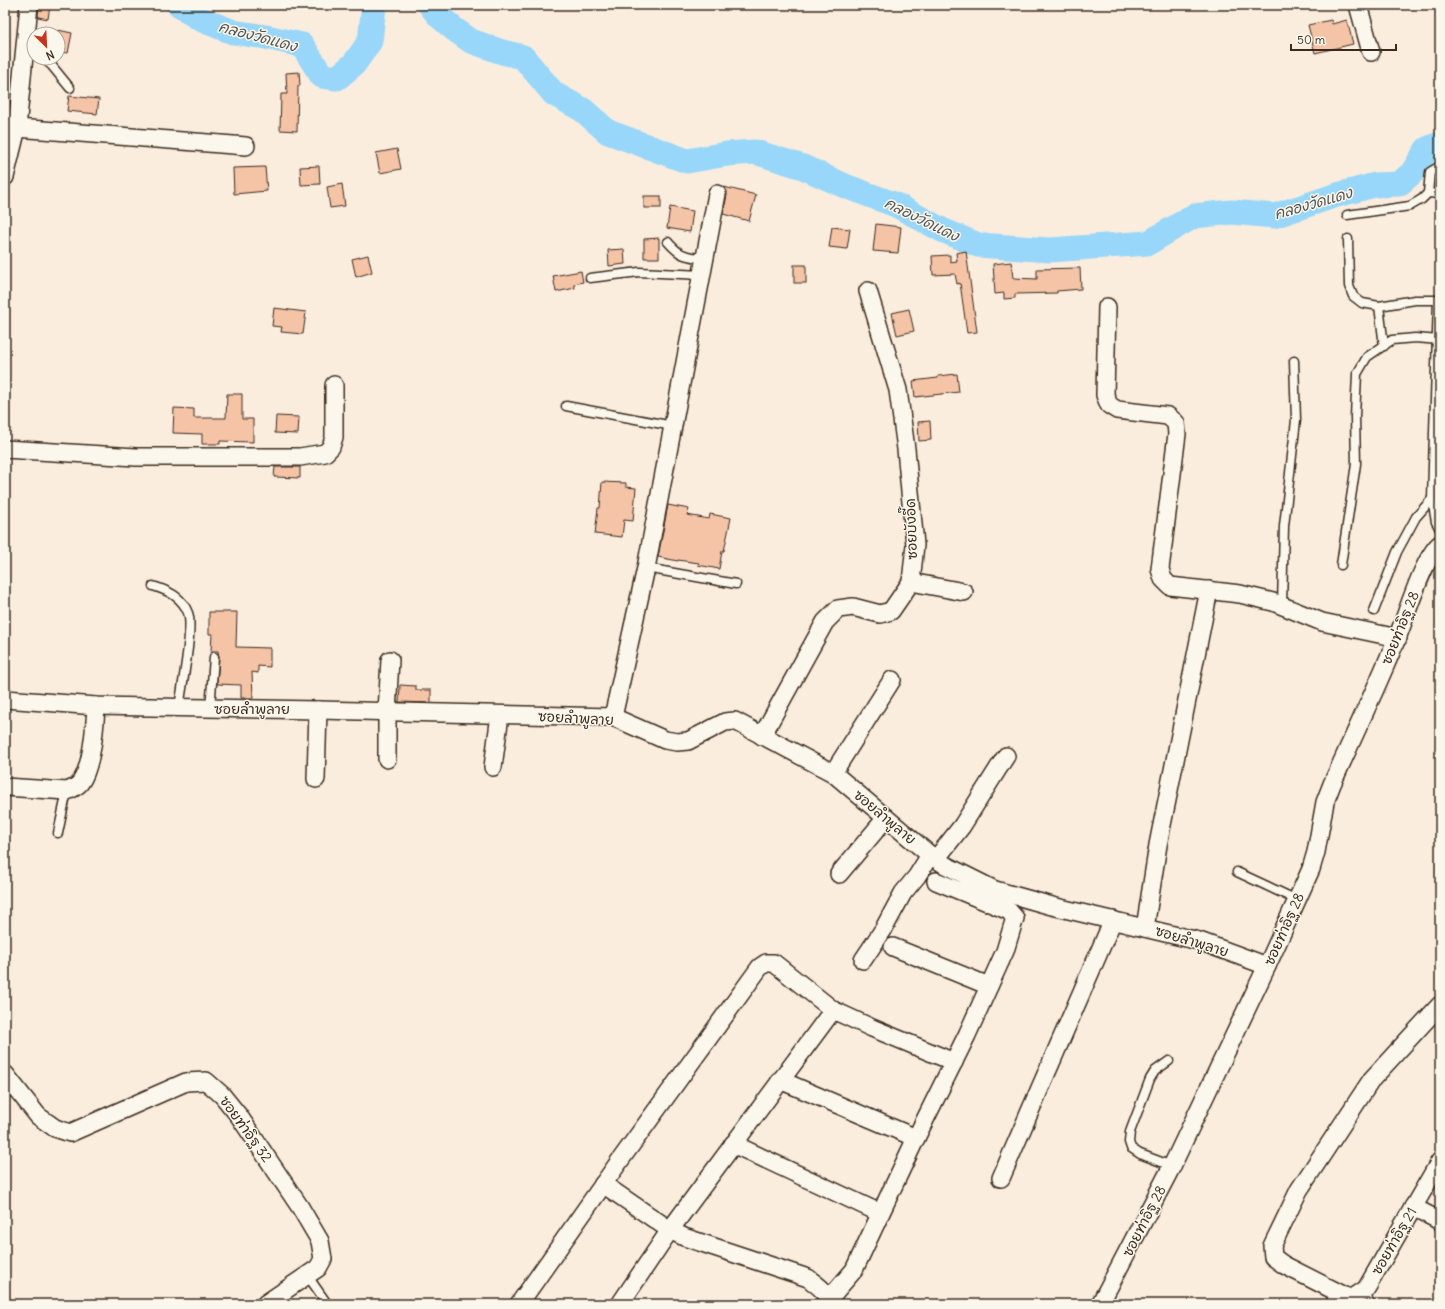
<svg xmlns="http://www.w3.org/2000/svg" width="1445" height="1309" font-family="Delius,'Playpen Sans Thai',sans-serif">
<rect width="100%" height="100%" fill="#faedde"/>
<filter id="ink" filterUnits="userSpaceOnUse"><feTurbulence type="fractalNoise" baseFrequency=".025" numOctaves="2"/><feDisplacementMap in="SourceGraphic" scale="8" xChannelSelector="R" yChannelSelector="G"/><feConvolveMatrix kernelMatrix="1 2 1 2 8 2 1 2 1" color-interpolation-filters="sRGB"/></filter>
<g filter="url(#ink)">
<g fill="none" stroke-linecap="round" stroke-linejoin="round">
<g stroke="#98d7f9" stroke-width="25">
<polyline points="179,5 200,19 233,32 266,37 302,45 322,76 337,78 354,64 370,41 374,5"/>
<polyline points="430,5 440,17 454,29 471,41 502,52 523,57 554,94 583,110 608,132 687,161 727,154 755,152 803,167 845,186 896,205 942,230 978,245 1050,250 1148,243 1194,216 1232,212 1274,216 1337,195 1375,185 1399,184 1412,173 1427,149 1440,144"/>
</g>
</g>
<g fill="#f5c3a6" stroke="#3b2a1e">
<polygon points="39,5 50,5 48,19 38,17"/>
<polygon points="1331,20 1332,24 1347,20 1353,44 1315,53 1308,25"/>
<polygon points="58,30 72,33 68,53 58,52"/>
<polygon points="299,72 300,86 298,86 297,131 280,130 281,94 287,94 286,73"/>
<polygon points="69,96 99,99 97,114 67,111"/>
<polygon points="397,149 401,169 380,173 376,153"/>
<polygon points="319,166 320,184 301,185 300,167"/>
<polygon points="265,167 267,191 234,194 233,168"/>
<polygon points="342,184 345,206 330,208 327,187"/>
<polygon points="724,187 756,195 749,221 723,214 727,195 727,191"/>
<rect x="644" y="196" width="17" height="12"/>
<polygon points="670,207 693,211 690,232 667,228"/>
<polygon points="876,224 901,227 898,253 873,251"/>
<polygon points="832,227 850,229 847,249 829,247"/>
<polygon points="659,238 659,258 644,258 644,239"/>
<polygon points="624,249 625,264 609,266 608,250"/>
<polygon points="966,251 977,332 967,333 960,283 957,284 955,274 933,275 932,256 950,255 950,262 957,261 956,253"/>
<polygon points="368,255 372,272 356,277 352,259"/>
<polygon points="1011,262 1013,278 1037,279 1037,269 1080,268 1081,289 1057,291 1057,293 1015,294 1015,298 1004,299 1004,293 995,294 993,264"/>
<rect x="794" y="265" width="12" height="18"/>
<polygon points="581,271 583,282 574,284 575,288 556,292 553,276"/>
<polygon points="274,308 306,312 303,334 281,332 282,327 272,326"/>
<polygon points="909,309 914,331 897,335 892,313"/>
<polygon points="957,374 959,392 915,397 913,381 938,378 938,376"/>
<polygon points="227,394 242,394 242,419 253,419 253,442 220,441 220,444 202,444 202,434 173,433 174,408 194,409 194,418 226,418"/>
<polygon points="276,416 299,417 298,434 275,433"/>
<polygon points="930,421 931,440 919,441 918,422"/>
<polygon points="275,467 300,467 300,478 274,477"/>
<polygon points="602,482 626,483 626,487 636,488 633,521 624,520 622,537 595,534 598,508 600,508"/>
<polygon points="668,505 689,509 687,515 709,519 710,514 731,518 724,551 722,551 719,569 698,565 699,563 678,560 678,561 658,557"/>
<polygon points="209,612 237,612 236,647 270,648 270,667 258,666 258,673 252,672 253,698 241,698 241,685 217,684 219,657 218,651 211,651 212,634 209,634"/>
<polygon points="400,685 416,686 416,690 431,690 431,703 399,702"/>
</g>
<g fill="none" stroke-linecap="round" stroke-linejoin="round">
<g stroke="#3b2a1e" stroke-width="11">
<g id="service">
<polyline points="43,58 52,66 70,88"/>
<polyline points="1428,193 1440,194"/>
<polyline points="1347,215 1410,206 1422,199 1428,193 1430,172 1440,166"/>
<polyline points="1348,239 1349,286 1353,296 1362,303 1379,306 1415,300 1440,300"/>
<path d="M668 242C681 257 686 256 705 259"/>
<polyline points="590,278 639,272 702,275"/>
<polyline points="1438,300 1432,499 1436,522 1440,529"/>
<polyline points="1379,306 1384,346"/>
<polyline points="566,406 673,426"/>
<polyline points="1341,565 1356,464 1355,416 1357,374 1367,357 1392,340 1415,338 1440,340"/>
<polyline points="646,568 736,584"/>
<path d="M153 586C169 591 182 597 188 613 194 627 181 691 179 708"/>
<polyline points="1282,606 1284,526 1296,420 1294,361"/>
<polyline points="1374,611 1397,552 1416,517 1432,499"/>
<polyline points="210,709 214,657"/>
<polyline points="58,833 67,791"/>
<polyline points="1237,872 1297,900"/>
<polyline points="1169,1061 1155,1071 1150,1079 1130,1132 1129,1142 1131,1148 1140,1154 1172,1166"/>
<polyline points="5,1094 17,1090"/>
<polyline points="307,1275 326,1302"/>
<polyline points="1366,1289 1369,1304"/>
</g>
</g>
<g stroke="#3b2a1e" stroke-width="20">
<g id="minor">
<polyline points="1358,5 1371,52"/>
<polyline points="17,128 246,146"/>
<polyline points="5,177 17,128 29,5"/>
<polyline points="1107,307 1105,395 1109,405 1117,410 1168,416 1176,423 1177,434 1160,569 1163,579 1170,586 1240,594 1273,602 1322,622 1398,638"/>
<polyline points="5,449 136,457 300,457 325,453 331,447 334,437 334,385"/>
<polyline points="911,582 964,592"/>
<polyline points="5,699 96,706 318,710 613,717 665,740 677,742 688,741 725,722 735,721 833,773 930,855 945,865 995,890 1052,906 1199,941 1267,966"/>
<polyline points="613,717 646,568 717,194"/>
<polyline points="762,736 825,622 838,609 853,607 880,614 891,611 911,582 915,545 906,449 898,390 868,291"/>
<polyline points="387,759 387,712 390,660"/>
<polyline points="493,767 500,715"/>
<polyline points="833,773 892,680"/>
<polyline points="316,779 318,710"/>
<path d="M5 787 67 791C72 789 77 787 80 783 92 767 95 726 96 706"/>
<polyline points="936,859 962,826 1006,756"/>
<polyline points="839,874 886,818"/>
<polyline points="1145,928 1158,845 1209,590"/>
<polyline points="893,947 989,986"/>
<polyline points="863,960 883,930 903,893 917,876 930,855"/>
<polyline points="5,1074 38,1116 55,1128 70,1133 186,1082 206,1081 222,1095 239,1116 300,1207 320,1241 323,1259 318,1268 265,1304"/>
<polyline points="780,1080 916,1138"/>
<polyline points="733,1144 880,1213"/>
<polyline points="1001,1178 1113,920"/>
<path d="M603 1184 670 1230 684 1237 808 1278C818 1286 827 1291 831 1304"/>
<polyline points="1413,1207 1440,1221"/>
<polyline points="829,1299 854,1270 916,1138 967,1035 1005,951 1014,921 1015,918 1009,911 936,881"/>
<polyline points="1351,1299 1284,1265 1273,1257 1272,1246 1299,1190 1372,1079 1440,1005"/>
<polyline points="519,1304 621,1159 760,967 766,963 774,963 833,1010 872,1028 954,1062"/>
<polyline points="620,1304 670,1230 833,1010"/>
<path d="M1100 1304 1172 1166 1267 966 1311 869 1316 852 1325 802 1332 784C1354 735 1377 687 1397 638 1406 617 1424 556 1440 544"/>
<polyline points="1334,1304 1351,1299 1366,1289 1440,1161"/>
</g>
</g>
<use href="#service" stroke="#fbf7ec" stroke-width="8"/>
<use href="#minor" stroke="#fbf7ec" stroke-width="17"/>
</g>
</g>
<g text-anchor="middle" dominant-baseline="central" stroke-width="3" stroke-linejoin="round" paint-order="stroke">
<g font-size="14" fill="#3b2a1e" stroke="#fbf7ec">
<text transform="translate(911 529) rotate(-92)">ซอยบังอี๊ด</text>
<text transform="translate(1400 628) rotate(-68)">ซอยท่าอิฐ 28</text>
<text x="252" y="709">ซอยลำพูลาย</text>
<text transform="translate(576 718) rotate(3)">ซอยลำพูลาย</text>
<text transform="translate(885 817) rotate(40)">ซอยลำพูลาย</text>
<text transform="translate(1284 929) rotate(-66)">ซอยท่าอิฐ 28</text>
<text transform="translate(1192 941) rotate(17)">ซอยลำพูลาย</text>
<text transform="translate(246 1129) rotate(54)">ซอยท่าอิฐ 32</text>
<text transform="translate(1144 1221) rotate(-63)">ซอยท่าอิฐ 28</text>
<text transform="translate(1394 1241) rotate(-60)">ซอยท่าอิฐ 21</text>
</g>
<g font-size="15" font-style="italic" fill="#525555" stroke="#fbf7ec">
<text transform="translate(258 36) rotate(15)">คลองวัดแดง</text>
<text transform="translate(1313 203) rotate(-16)">คลองวัดแดง</text>
<text transform="translate(922 219) rotate(26)">คลองวัดแดง</text>
</g>
</g>
<rect width="1445" height="1309" fill="none" stroke="#fbf7ec" stroke-width="20"/>
<rect x="10" y="10" width="1425" height="1289" fill="none" stroke="#3b2a1e" stroke-width="1.5" filter="url(#ink)"/>
<g transform="translate(46 46) rotate(156)"><circle r="19" fill="#fbf7ec" stroke="#aea59a"/>
<path d="M0-3L7 15L0 10L-7 15Z" fill="#c8321e"/>
<text y="-6" font-size="11" font-weight="bold" text-anchor="middle" fill="#3b2a1e">N</text>
</g>
<path d="M1291 44v6h105v-6" fill="none" stroke="#3b2a1e" stroke-width="2"/>
<text x="1297" y="44" font-size="12" fill="#3b2a1e" stroke="#fbf7ec" stroke-width="3" paint-order="stroke">50 m</text>
</svg>
